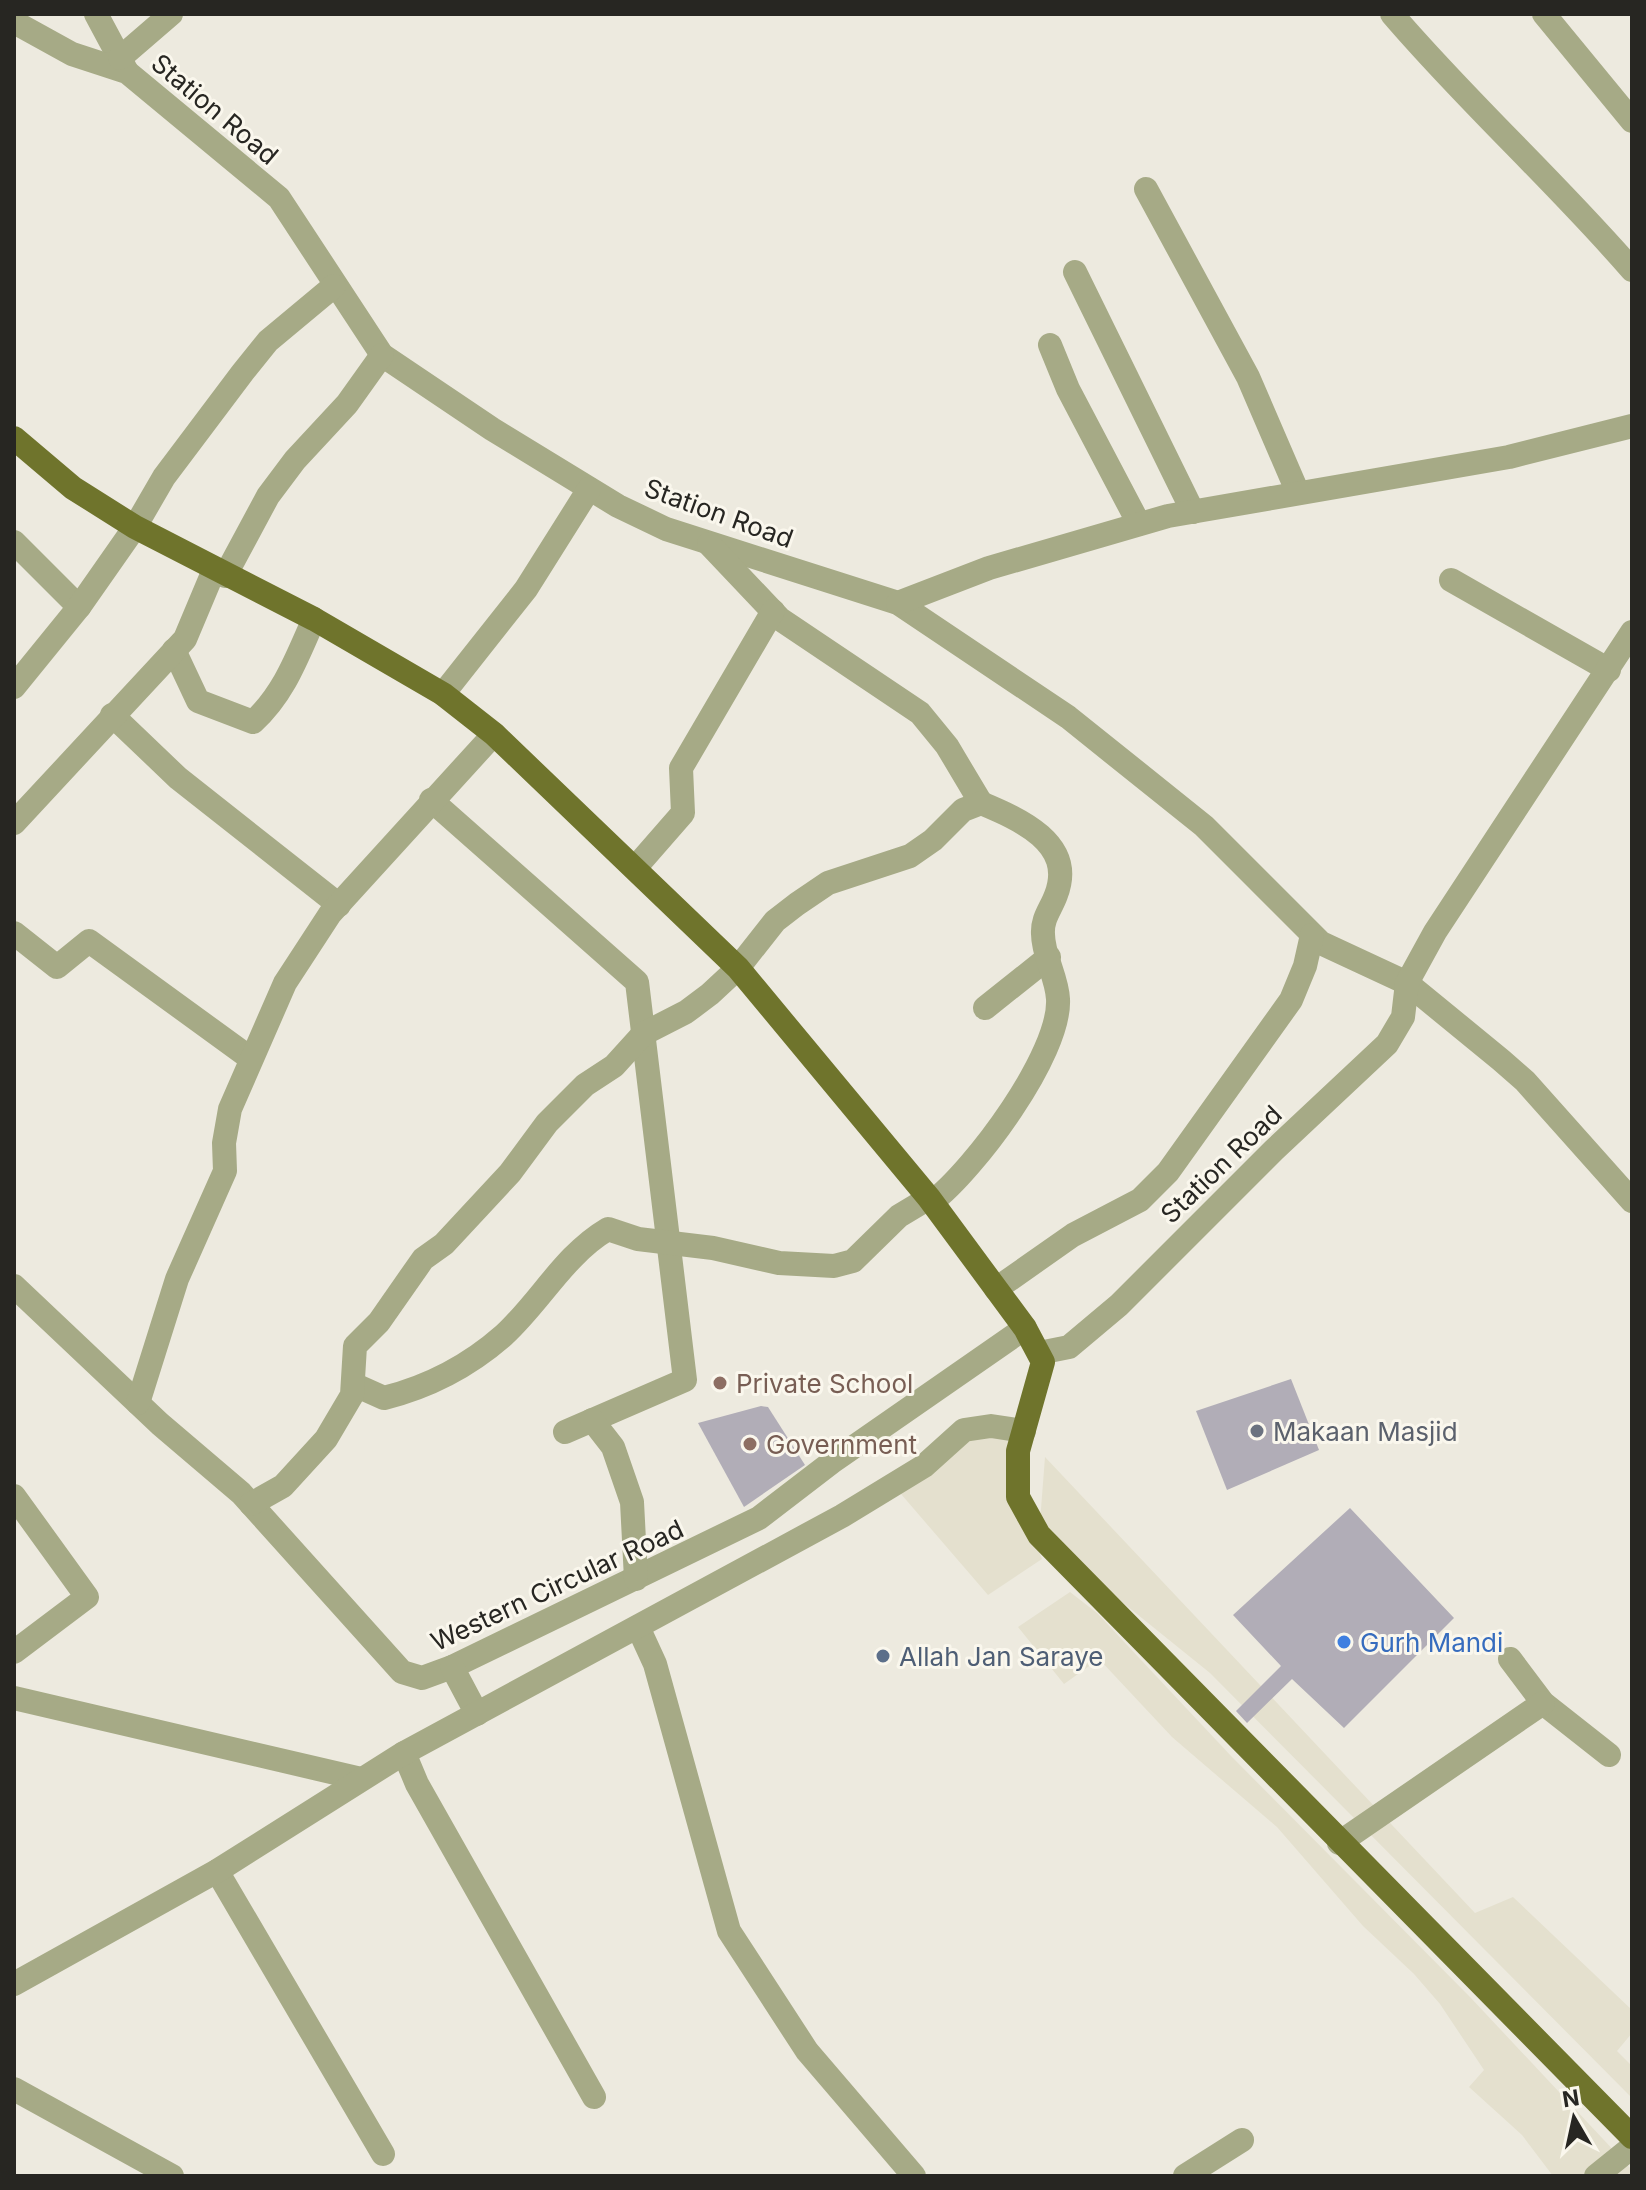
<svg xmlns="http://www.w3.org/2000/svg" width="1646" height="2190" font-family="Inter,sans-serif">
<rect width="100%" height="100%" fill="#edeadf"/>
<g fill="#e4e0ce">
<polygon points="964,1430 1024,1431 1018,1497 1042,1559 988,1595 901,1494"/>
<polygon points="1045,1457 1475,1913 1513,1897 1632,2010 1632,2033 1617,2051 1632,2066 1632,2098 1210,1673 1039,1535"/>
<polygon points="1070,1592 1097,1613 1232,1757 1471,1998 1632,2170 1632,2176 1553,2176 1522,2135 1469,2087 1484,2070 1440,2004 1414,1974 1363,1926 1277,1827 1172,1737 1099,1659 1064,1684 1018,1627"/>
</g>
<g fill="#b1adb7">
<polygon points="1291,1379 1319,1450 1227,1490 1196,1411"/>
<polygon points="761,1406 768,1407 805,1465 744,1507 698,1423"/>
<polygon points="1350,1508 1454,1618 1344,1728 1292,1679 1247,1723 1236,1711 1281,1666 1233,1615"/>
</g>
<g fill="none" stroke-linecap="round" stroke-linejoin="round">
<g stroke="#a6aa86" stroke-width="24">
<polyline points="96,14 126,70"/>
<path d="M1392 14C1468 103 1555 181 1632 270"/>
<polyline points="1544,14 1632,121"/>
<polyline points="14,22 72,54 127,72 279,198 382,355 492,429 618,506 666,529 898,603 1068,717 1204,826 1321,943 1407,983 1501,1060 1525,1081 1632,1201"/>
<polyline points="120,58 171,14"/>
<polyline points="1146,189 1248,377 1298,493"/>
<polyline points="1075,272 1193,512"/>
<polyline points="1050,345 1068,389 1139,524"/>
<polyline points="14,542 79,607"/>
<polyline points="709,544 780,619 920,713 947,746 981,803"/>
<polyline points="225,576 268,496 295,460 347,404 382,355"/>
<polyline points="1451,580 1609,670"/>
<polyline points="898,603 989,568 1168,516 1509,457 1632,426"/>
<path d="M174 650 198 701 253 722C284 694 297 657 314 619"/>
<polyline points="14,687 79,607 135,527 164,477 243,372 268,341 334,286"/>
<polyline points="443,694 526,589 589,489"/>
<polyline points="112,715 178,778 339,905"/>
<polyline points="431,800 637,982 685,1380 565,1432"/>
<polyline points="14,823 185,639 214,570"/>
<polyline points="635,868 683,813 681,768 773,611"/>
<polyline points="14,933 57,967 89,941 250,1058"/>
<polyline points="985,1008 1049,957"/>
<polyline points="14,1286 160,1424 241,1493 402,1672 422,1678 452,1667 759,1518 832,1462 1025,1328"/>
<polyline points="996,1289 1073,1235 1140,1200 1168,1172 1291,1000 1305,966 1312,935"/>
<polyline points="1039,1353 1069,1347 1119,1305 1274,1150 1387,1044 1403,1017 1407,983 1435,932 1632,632"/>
<path d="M355 1385 384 1398C428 1387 470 1365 504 1335 541 1301 564 1255 608 1229L638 1239 713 1248 779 1263 834 1266 853 1261 899 1216 929 1198"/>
<polyline points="138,1403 177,1279 225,1171 224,1143 230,1109 285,983 330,914 494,734"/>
<polyline points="592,1420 613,1447 632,1502 636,1579"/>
<polyline points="14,1496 87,1597 14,1652"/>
<path d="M251 1504 283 1486 326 1439 352 1395 355 1346 379 1322 423 1259 444 1244 510 1173 547 1123 585 1085 614 1066 643 1034 686 1012 710 994 738 968 775 921 797 904 828 883 910 856 933 840 963 810 981 803C1019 819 1076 843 1056 895 1051 909 1042 918 1043 934 1043 956 1057 977 1058 999 1061 1054 974 1170 932 1202"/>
<polyline points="638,1627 655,1664 729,1931 807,2051 914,2176"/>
<polyline points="1510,1659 1543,1703 1609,1755"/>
<polyline points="452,1667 477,1714"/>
<polyline points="14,1698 361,1779"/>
<polyline points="404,1753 417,1784 594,2097"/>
<polyline points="1339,1843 1543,1703"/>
<polyline points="217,1871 383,2154"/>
<polyline points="14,1984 217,1871 404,1753 842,1516 924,1466 964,1430 991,1426 1024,1431"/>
<polyline points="14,2089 172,2176"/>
<polyline points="1185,2176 1242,2140"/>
<polyline points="1596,2176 1632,2147"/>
</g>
<polyline stroke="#6f742c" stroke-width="24" points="14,438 73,488 135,527 314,619 443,694 494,734 738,968 929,1198 1025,1328 1043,1362 1018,1451 1018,1497 1039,1535 1632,2137"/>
</g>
<g fill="#8d6e63" stroke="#faf7ed" stroke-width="3">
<circle cx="720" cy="1383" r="8"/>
<circle cx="750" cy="1444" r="8"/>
</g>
<circle fill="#6b7280" stroke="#faf7ed" stroke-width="3" cx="1257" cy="1431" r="8"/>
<circle fill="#3f7fe0" stroke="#faf7ed" stroke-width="3" cx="1344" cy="1642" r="8"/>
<circle fill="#5c6f8a" stroke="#faf7ed" stroke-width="3" cx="883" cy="1656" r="8"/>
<g text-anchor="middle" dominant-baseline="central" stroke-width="6" stroke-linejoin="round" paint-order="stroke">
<g font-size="26" fill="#272622" stroke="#faf7ed">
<text transform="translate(215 109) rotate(40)">Station Road</text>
<text transform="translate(719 513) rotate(20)">Station Road</text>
<text transform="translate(1221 1164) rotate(-44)">Station Road</text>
<text transform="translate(557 1585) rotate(-25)">Western Circular Road</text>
</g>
<g font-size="26" fill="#785e54" stroke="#faf7ed" text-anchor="start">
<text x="736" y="1383">Private School</text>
<text x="766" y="1444">Government</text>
</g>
<g font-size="26" fill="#5b616d" stroke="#faf7ed" text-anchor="start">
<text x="1273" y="1431">Makaan Masjid</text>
</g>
<g font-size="26" fill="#366cbe" stroke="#faf7ed" text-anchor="start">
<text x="1360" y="1642">Gurh Mandi</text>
</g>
<g font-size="26" fill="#4e5e75" stroke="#faf7ed" text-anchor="start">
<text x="899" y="1656">Allah Jan Saraye</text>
</g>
</g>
<rect width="1646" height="2190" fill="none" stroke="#272622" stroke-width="32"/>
<g transform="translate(1574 2118) rotate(351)" stroke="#faf7ed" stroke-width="6" paint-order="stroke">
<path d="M0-6L14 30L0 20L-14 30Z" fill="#272622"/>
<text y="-12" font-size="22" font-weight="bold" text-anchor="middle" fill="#272622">N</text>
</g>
</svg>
